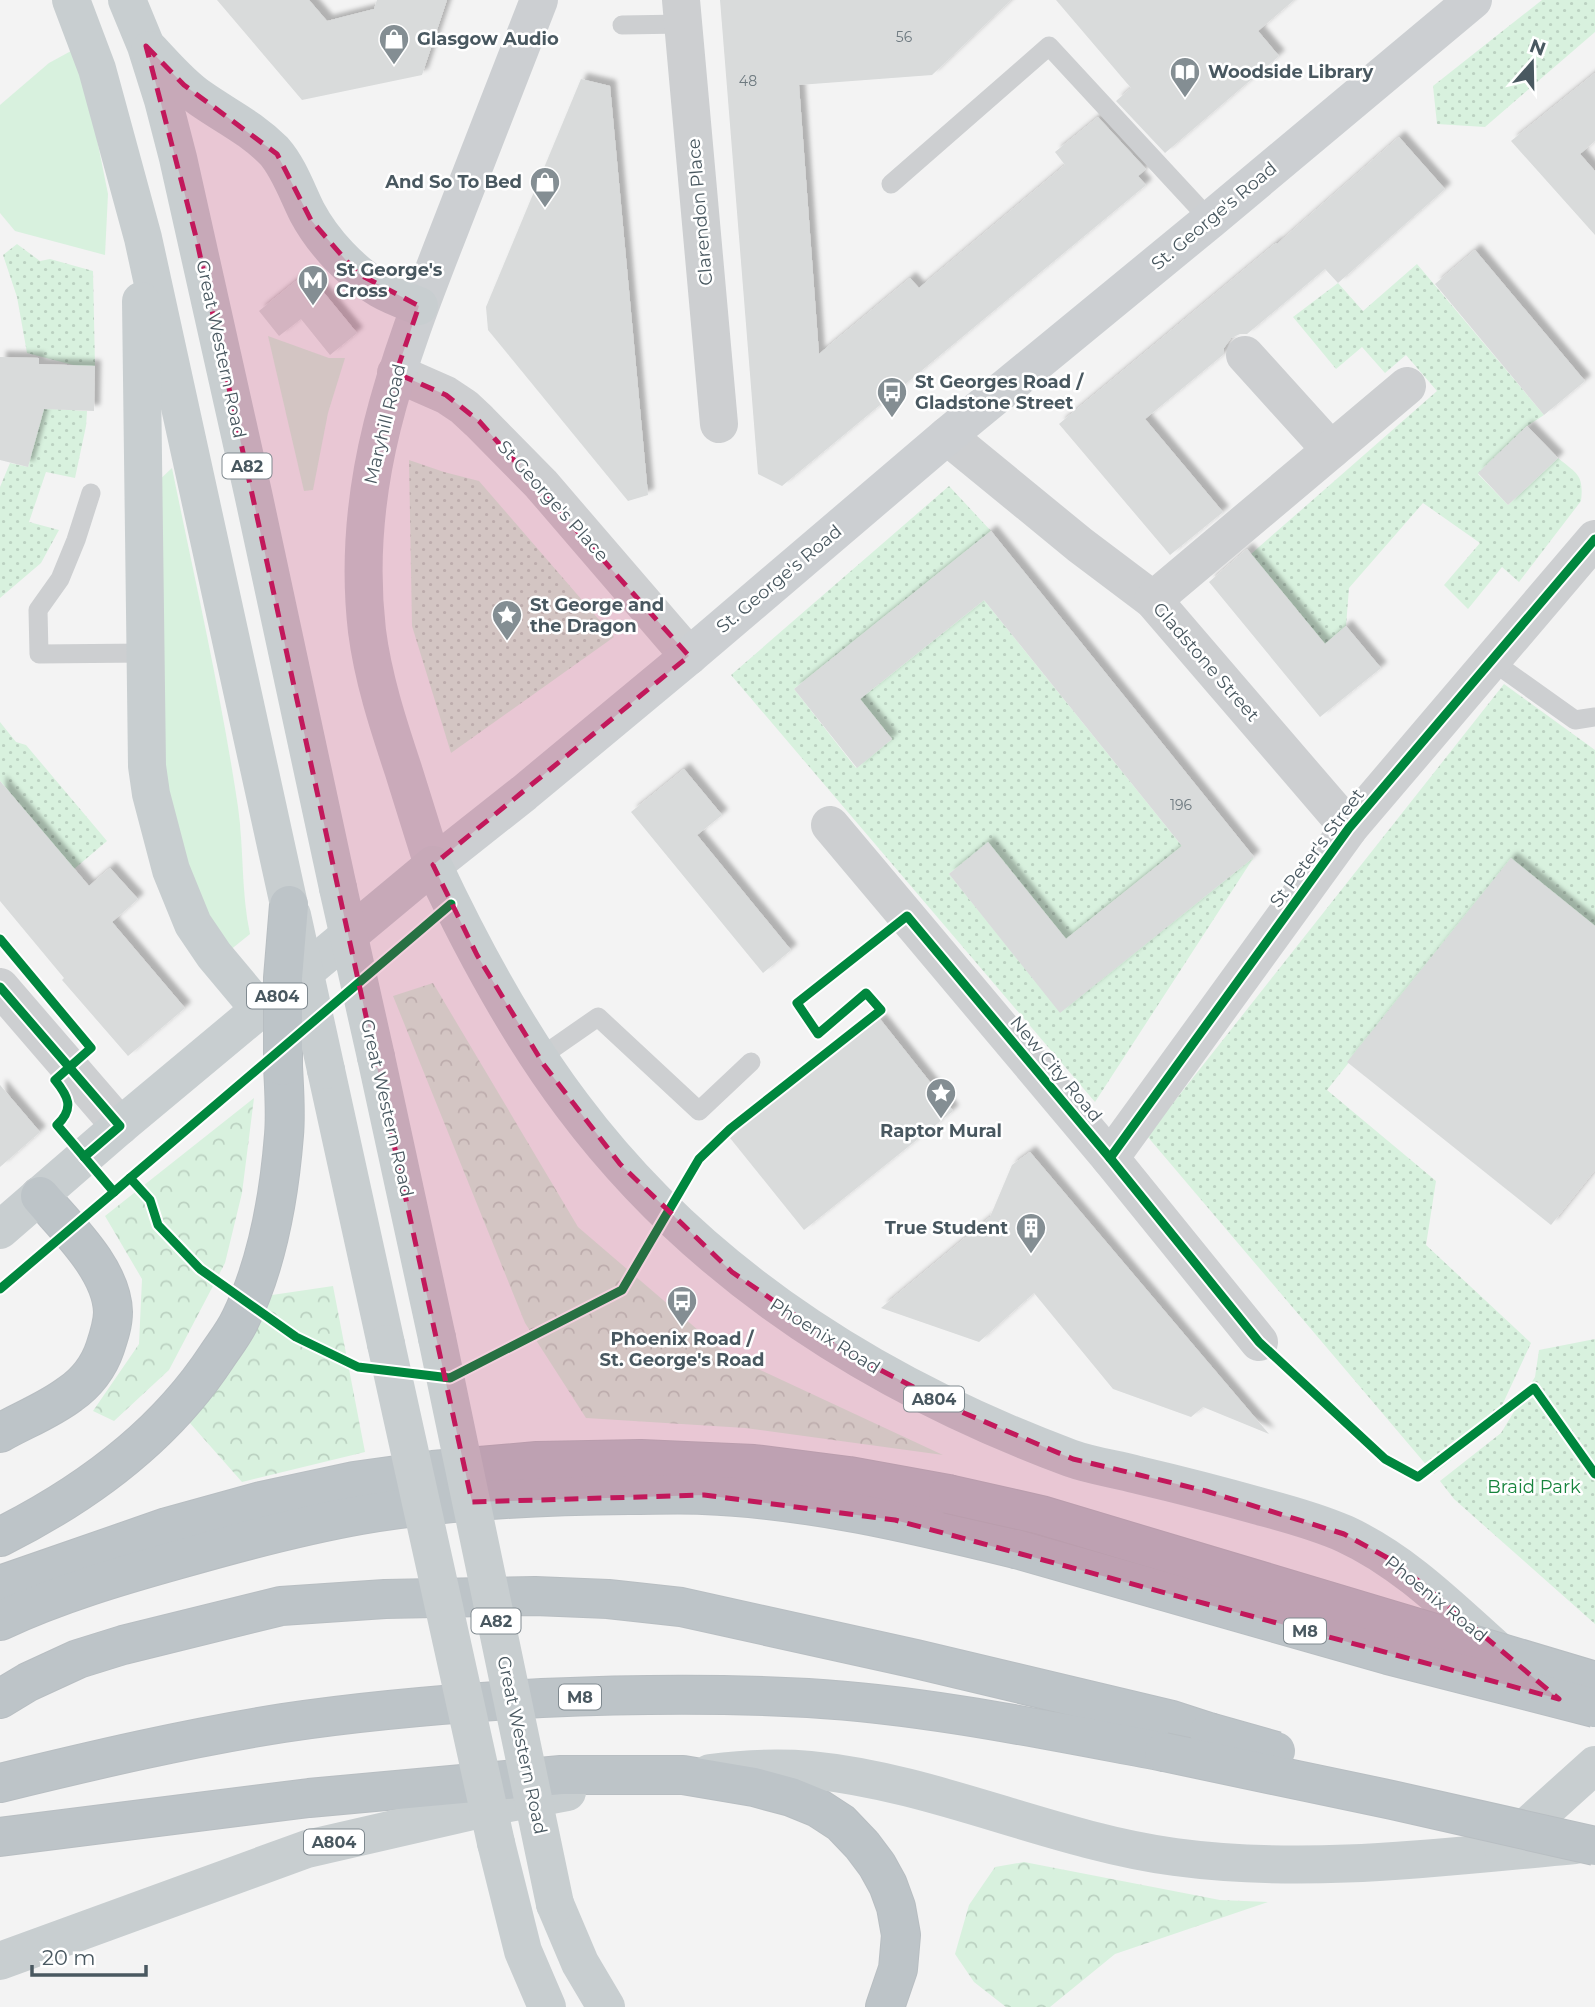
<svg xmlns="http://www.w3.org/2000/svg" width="1595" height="2007" font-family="Montserrat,sans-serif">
<defs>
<pattern id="forest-crowns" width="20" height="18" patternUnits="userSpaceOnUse" patternTransform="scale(1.75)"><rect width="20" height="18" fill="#d8f1de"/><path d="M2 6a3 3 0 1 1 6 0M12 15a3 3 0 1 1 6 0" fill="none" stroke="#bbd1c1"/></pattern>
<pattern id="park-dots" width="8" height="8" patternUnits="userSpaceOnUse" patternTransform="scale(1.75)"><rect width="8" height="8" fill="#d8f1de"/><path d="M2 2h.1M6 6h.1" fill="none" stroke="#bbd1c1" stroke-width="1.8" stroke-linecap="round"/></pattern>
<filter id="shadow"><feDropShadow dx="6" dy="-6" stdDeviation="2" flood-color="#0004"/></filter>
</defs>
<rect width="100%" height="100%" fill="#f3f3f3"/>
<g fill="#d8f1de">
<polygon points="71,51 87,90 108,194 105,255 15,231 0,213 0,105 49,63"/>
<polygon points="268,336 329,358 345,358 328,413 313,490 304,491"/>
<path d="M172 468C195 581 221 693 238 807 244 849 241 892 250 934L229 951 193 902 162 798 153 486Z"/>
</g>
<g fill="url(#forest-crowns)">
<polygon points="433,983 578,1227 726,1354 943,1455 745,1428 586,1418 525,1323 393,996"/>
<polygon points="254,1098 242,1193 225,1263 169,1370 114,1421 93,1411 139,1344 142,1279 105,1216"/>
<polygon points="333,1286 365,1452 242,1482 189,1422 234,1365 272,1295"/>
<polygon points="1024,1862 1220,1900 1268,1902 1115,1954 1050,2007 1006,2007 974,1982 955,1954 969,1905 995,1867"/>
</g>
<g fill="url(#park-dots)">
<polygon points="1542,0 1595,0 1595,32 1485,127 1437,124 1433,86"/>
<polygon points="17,244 40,261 50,259 93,271 95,366 77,366 27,353 17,297 3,255"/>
<path d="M1417 264 1544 415 1527 426 1478 474 1508 505 1558 458C1577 474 1584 474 1581 501L1519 582 1502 567 1468 609 1444 585 1480 543 1423 503 1349 588 1346 626 1325 644 1251 554 1437 391 1406 355 1385 373 1362 347 1336 369 1293 317 1338 283 1363 311Z"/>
<polygon points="21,407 87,411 86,426 75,478 46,472 29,522 59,530 41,563 0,598 0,487 10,463 28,467 30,458"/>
<polygon points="409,460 444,472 479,481 614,637 451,753 412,626"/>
<polygon points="949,486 991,531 794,689 856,768 892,739 860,699 984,600 1182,846 1066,939 988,843 949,874 1060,1012 1254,857 1095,1102 731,675"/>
<polygon points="1504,684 1595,750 1595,926 1511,859 1327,1090 1436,1181 1426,1245 1531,1343 1492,1427 1434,1474 1147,1136"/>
<polygon points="0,722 16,742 26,745 107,841 74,869 0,781"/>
<polygon points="1595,1339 1595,1624 1454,1499 1440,1481 1501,1433 1535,1377 1539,1350"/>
</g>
<g fill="#d9dbdb" filter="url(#shadow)">
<polygon points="217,0 309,0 327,21 374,9 377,0 447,0 422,75 302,100"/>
<polygon points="720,0 1011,0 932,75 799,85 819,354 910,278 919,288 1065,165 1055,152 1098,117 1146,169 1138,176 1146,185 782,486 758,474"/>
<polygon points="1056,0 1294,0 1258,31 1279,56 1165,153 1116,101 1131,88"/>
<polygon points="1595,73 1595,141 1580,154 1595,171 1595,235 1511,141"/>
<polygon points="581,79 610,86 648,495 628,501 488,330 486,307"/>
<polygon points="1399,137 1445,189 1338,283 1325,269 1247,334 1240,334 1231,338 1224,348 1224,354 1145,419 1223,512 1170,555 1059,424 1276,243 1277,244"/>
<polygon points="1475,250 1585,381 1544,415 1435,284"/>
<polygon points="307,272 357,333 330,355 301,319 279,336 259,311"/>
<polygon points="0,357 39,358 39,364 95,366 94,411 44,409 28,467 0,460"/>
<polygon points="1527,426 1558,458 1508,505 1478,473"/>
<polygon points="991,531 1254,857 1060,1013 949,874 988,842 1066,939 1182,846 984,600 860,699 892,739 857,768 794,689"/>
<polygon points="1247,549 1325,644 1346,626 1381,668 1320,717 1209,582"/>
<polygon points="684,769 722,815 697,835 791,950 763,973 631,812"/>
<polygon points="0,781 89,886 110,868 138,899 112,922 185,1008 128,1056 62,980 64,978 0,901"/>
<polygon points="1511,858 1595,926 1595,1170 1551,1225 1347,1062"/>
<polygon points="880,1019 953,1111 804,1230 730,1138"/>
<polygon points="0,1085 40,1132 0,1167"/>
<polygon points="1030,1152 1201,1354 1269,1434 1203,1407 1191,1417 1113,1389 1034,1293 979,1342 881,1308 990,1217 1012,1165"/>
</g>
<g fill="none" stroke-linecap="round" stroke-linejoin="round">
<g stroke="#b8bec2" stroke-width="40">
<g id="highway">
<path d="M0 1433C23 1420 49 1410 70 1394 86 1383 99 1366 105 1348 109 1336 113 1324 113 1312 112 1269 66 1227 40 1196"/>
<path d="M0 1537C86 1494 164 1437 217 1356 225 1344 234 1333 240 1320 268 1263 279 1198 284 1135 286 1112 284 1088 283 1066"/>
<polyline points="0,1585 167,1527 261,1501 354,1481 433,1470 537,1461 641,1459 754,1464 849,1476 948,1494"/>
<path d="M0 1621C58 1594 119 1576 180 1559 239 1542 299 1526 360 1515 449 1500 539 1496 629 1495 654 1495 679 1494 703 1495 809 1499 913 1524 1016 1549"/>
<polyline points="0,1699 28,1682 78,1659 123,1645 281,1606 385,1599 535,1596 608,1599 681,1607 916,1659 1172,1720 1209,1732"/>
<path d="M0 1783C94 1760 188 1738 283 1723 369 1710 456 1703 542 1698 630 1694 719 1693 808 1698 927 1705 1046 1730 1164 1752"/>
<polyline points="0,1837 309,1798 561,1775 683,1775 754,1787 791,1797 818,1808 841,1823 862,1845 877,1865 888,1885 896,1907 901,1935 898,1969 885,2007"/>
</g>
</g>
<g stroke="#cdcfd1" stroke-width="19">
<polyline points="622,25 683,24"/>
<polyline points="891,184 1049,46 1210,220"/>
<polyline points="91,493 76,540 60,579 38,610 39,654 145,653"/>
<polyline points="1492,661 1575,720 1595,717"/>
<polyline points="539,1058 598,1017 699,1111 751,1062"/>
</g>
<g stroke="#cdcfd1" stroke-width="38">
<polyline points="681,0 719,424"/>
<polyline points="1245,355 1331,450"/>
<polyline points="396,373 446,395 464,407 479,421 541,484 689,656"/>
<polyline points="947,436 1080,545 1153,600 1349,828"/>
<polyline points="1153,600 1407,386"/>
<polyline points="830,825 1110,1158 1259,1342"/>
<polyline points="0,987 120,1126"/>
<polyline points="1110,1158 1349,828 1595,539"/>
</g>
<path stroke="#cccfd2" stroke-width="38" d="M539 0C509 77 479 154 449 231 397 364 350 485 367 631 373 678 388 724 403 769 413 801 423 833 433 865L524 793 689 656 947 436 1210 220 1473 0"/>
<g stroke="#c8ced0" stroke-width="38">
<polyline points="71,0 97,69 143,238 289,905"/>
<polyline points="127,0 146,46 163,100 178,158 253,493 338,888"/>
<path d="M150 50C166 67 181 85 200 98 227 117 250 127 274 151 289 168 297 192 307 212 323 242 351 272 380 289 392 296 406 301 419 306"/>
<polyline points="141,301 147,766 151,794 171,870 193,924 214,955 260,1010"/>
<polyline points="376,1057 437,1338"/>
<polyline points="326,1070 386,1344"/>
<path d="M0 1230 120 1126 433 865C472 948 517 1032 572 1105 699 1275 874 1385 1070 1458 1092 1466 1116 1469 1138 1475 1181 1485 1223 1496 1266 1508 1292 1515 1320 1523 1345 1534 1406 1562 1454 1612 1504 1656"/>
<path d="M710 1773C743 1769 777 1767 810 1770 935 1782 1051 1840 1175 1857 1308 1875 1442 1857 1575 1845"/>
<polyline points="496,1843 523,1951 547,2007"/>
<polyline points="1503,1848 1595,1765"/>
<polyline points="555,1904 580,1963 606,2007"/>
<polyline points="0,1961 307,1849 503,1804 567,1792"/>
</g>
<use href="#highway" stroke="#bdc4c8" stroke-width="38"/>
<g stroke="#b8bec2" stroke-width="40" stroke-linecap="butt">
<g id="highway-bridge">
<polyline points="283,1066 283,978 289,905"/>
<polyline points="948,1494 1041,1515 1595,1681"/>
<polyline points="1016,1549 1388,1655 1595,1708"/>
<polyline points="1209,1732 1276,1751"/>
<polyline points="1164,1752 1392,1800 1595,1846"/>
</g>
</g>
<g stroke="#c8ced0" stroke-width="38">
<polyline points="338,888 376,1057"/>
<polyline points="292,915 326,1070"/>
<polyline points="437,1338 555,1904"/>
<polyline points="386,1344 496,1843"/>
</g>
<use href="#highway-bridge" stroke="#bdc4c8" stroke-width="38"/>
<g stroke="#fff" stroke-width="13">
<g id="cycleway">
<path d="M0 939 91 1048 55 1080C68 1096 75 1108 57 1125L114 1192 130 1178 150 1200 158 1225 200 1269 296 1337 358 1367 450 1378 622 1290 699 1159 730 1129 881 1010 866 993 818 1034 797 1003 907 916 1110 1158 1259 1342 1385 1459 1418 1477 1534 1388 1595 1474"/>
<polyline points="0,987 120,1126 84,1157"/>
<polyline points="1110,1158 1349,828 1595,539"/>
<polyline points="130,1178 451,904"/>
<polyline points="0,1289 114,1192"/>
</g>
</g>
<use href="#cycleway" stroke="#00873e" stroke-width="9"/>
</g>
<path fill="#c2185b" fill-opacity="0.2" stroke="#c2185b" stroke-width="5" stroke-dasharray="14 9" stroke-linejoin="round" d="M146 46 184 85 277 154 311 220 357 273 419 306 396 373 446 395 479 421 689 656 433 865 477 955 544 1065 620 1164 732 1272 857 1358 964 1413 1073 1459 1206 1491 1344 1534 1397 1563 1559 1699 895 1520 704 1495 472 1502 196 237Z"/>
<defs>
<g id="shop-pin" transform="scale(1.575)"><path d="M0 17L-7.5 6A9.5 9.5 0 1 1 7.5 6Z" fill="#848e93" stroke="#fff"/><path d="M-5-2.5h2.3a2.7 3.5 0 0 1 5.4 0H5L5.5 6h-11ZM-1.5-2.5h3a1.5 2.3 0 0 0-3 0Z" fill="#fff"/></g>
<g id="library-pin" transform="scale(1.575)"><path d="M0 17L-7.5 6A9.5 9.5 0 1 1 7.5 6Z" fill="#848e93" stroke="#fff"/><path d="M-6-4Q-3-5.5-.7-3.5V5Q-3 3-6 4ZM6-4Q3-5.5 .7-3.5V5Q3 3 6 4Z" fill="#fff"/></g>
<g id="metro-pin" transform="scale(1.575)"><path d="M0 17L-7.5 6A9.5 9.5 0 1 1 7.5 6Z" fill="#848e93" stroke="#fff"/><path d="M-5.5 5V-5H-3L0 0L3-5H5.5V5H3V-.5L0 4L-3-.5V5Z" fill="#fff"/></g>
<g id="bus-pin" transform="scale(1.575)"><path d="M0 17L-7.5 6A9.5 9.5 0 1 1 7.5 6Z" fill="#848e93" stroke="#fff"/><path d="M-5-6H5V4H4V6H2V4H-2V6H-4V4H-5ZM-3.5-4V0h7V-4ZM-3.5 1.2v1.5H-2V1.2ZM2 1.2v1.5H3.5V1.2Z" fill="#fff"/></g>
<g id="sight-pin" transform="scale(1.575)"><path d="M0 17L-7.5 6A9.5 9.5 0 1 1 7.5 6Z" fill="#848e93" stroke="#fff"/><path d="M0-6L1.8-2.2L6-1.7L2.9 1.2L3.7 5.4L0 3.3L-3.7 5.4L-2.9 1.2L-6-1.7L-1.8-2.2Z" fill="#fff"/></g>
<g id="building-pin" transform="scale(1.575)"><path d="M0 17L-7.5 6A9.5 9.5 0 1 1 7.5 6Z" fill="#848e93" stroke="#fff"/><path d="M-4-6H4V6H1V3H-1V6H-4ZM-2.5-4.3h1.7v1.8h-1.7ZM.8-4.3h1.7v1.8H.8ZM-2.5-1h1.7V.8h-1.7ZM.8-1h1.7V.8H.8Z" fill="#fff"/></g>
</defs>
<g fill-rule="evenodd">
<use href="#shop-pin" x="394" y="39"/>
<use href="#library-pin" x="1185" y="72"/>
<use href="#shop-pin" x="545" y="182"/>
<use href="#metro-pin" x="313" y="280"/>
<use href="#bus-pin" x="892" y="392"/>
<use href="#sight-pin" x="507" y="615"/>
<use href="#sight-pin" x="941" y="1093"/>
<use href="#building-pin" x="1031" y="1228"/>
<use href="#bus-pin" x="682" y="1301"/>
</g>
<g text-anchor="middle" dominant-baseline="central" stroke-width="5" stroke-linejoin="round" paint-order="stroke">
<g font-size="14" fill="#6e7a80">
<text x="904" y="37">56</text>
<text x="748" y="81">48</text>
<text x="1181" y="805">196</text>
</g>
<g fill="#fff" stroke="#808a90" stroke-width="2">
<rect x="222.5" y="453.5" width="49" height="25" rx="5"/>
<rect x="247" y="983.5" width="60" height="25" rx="5"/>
<rect x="904" y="1386.5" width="60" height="25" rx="5"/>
<rect x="471.5" y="1608.5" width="49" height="25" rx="5"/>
<rect x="1284" y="1618.5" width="42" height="25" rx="5"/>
<rect x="559" y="1684.5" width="42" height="25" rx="5"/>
<rect x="304" y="1829.5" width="60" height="25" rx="5"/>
</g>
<g font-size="16" font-weight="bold" fill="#495860">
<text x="247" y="466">A82</text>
<text x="277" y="996">A804</text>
<text x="934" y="1399">A804</text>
<text x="496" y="1621">A82</text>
<text x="1305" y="1631">M8</text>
<text x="580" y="1697">M8</text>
<text x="334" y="1842">A804</text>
</g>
<g font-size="18" font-weight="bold" fill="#495860" stroke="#fff" text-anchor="start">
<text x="417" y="39">Glasgow Audio</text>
<text x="1208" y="72">Woodside Library</text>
<text x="522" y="182" text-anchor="end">And So To Bed</text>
<text x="336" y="270">St George's<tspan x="336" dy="21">Cross</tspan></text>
<text x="915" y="382">St Georges Road /<tspan x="915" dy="21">Gladstone Street</tspan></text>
<text x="530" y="605">St George and<tspan x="530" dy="21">the Dragon</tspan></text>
<text x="941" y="1131" text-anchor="middle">Raptor Mural</text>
<text x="1008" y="1228" text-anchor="end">True Student</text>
<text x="682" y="1339" text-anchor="middle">Phoenix Road /<tspan x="682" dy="21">St. George's Road</tspan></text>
</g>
<g font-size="18" fill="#495860" stroke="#fff">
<text transform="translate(700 212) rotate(-95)">Clarendon Place</text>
<text transform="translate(1214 216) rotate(-40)">St. George's Road</text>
<text transform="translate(221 349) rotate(78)">Great Western Road</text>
<text transform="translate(385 424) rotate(-76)">Maryhill Road</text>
<text transform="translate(553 501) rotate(48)">St George's Place</text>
<text transform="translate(779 579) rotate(-40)">St. George's Road</text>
<text transform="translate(1206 662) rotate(49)">Gladstone Street</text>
<text transform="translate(1317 848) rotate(-53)">St Peter's Street</text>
<text transform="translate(1056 1069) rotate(50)">New City Road</text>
<text transform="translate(387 1108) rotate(77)">Great Western Road</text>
<text transform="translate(825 1336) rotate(32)">Phoenix Road</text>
<text transform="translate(1436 1599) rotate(39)">Phoenix Road</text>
<text transform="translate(522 1745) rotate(78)">Great Western Road</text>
</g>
<g font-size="18" fill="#17843d" stroke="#fff">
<text x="1534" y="1487">Braid Park</text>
</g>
</g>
<g transform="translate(1532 63) rotate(20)" stroke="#ffffff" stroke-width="5" paint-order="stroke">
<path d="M0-5L12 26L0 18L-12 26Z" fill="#495860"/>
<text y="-10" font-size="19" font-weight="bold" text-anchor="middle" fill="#495860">N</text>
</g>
<path d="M32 1965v10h114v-10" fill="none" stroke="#495860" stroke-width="3.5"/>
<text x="42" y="1965" font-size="21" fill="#495860" stroke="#ffffff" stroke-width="5" paint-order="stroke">20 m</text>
</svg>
